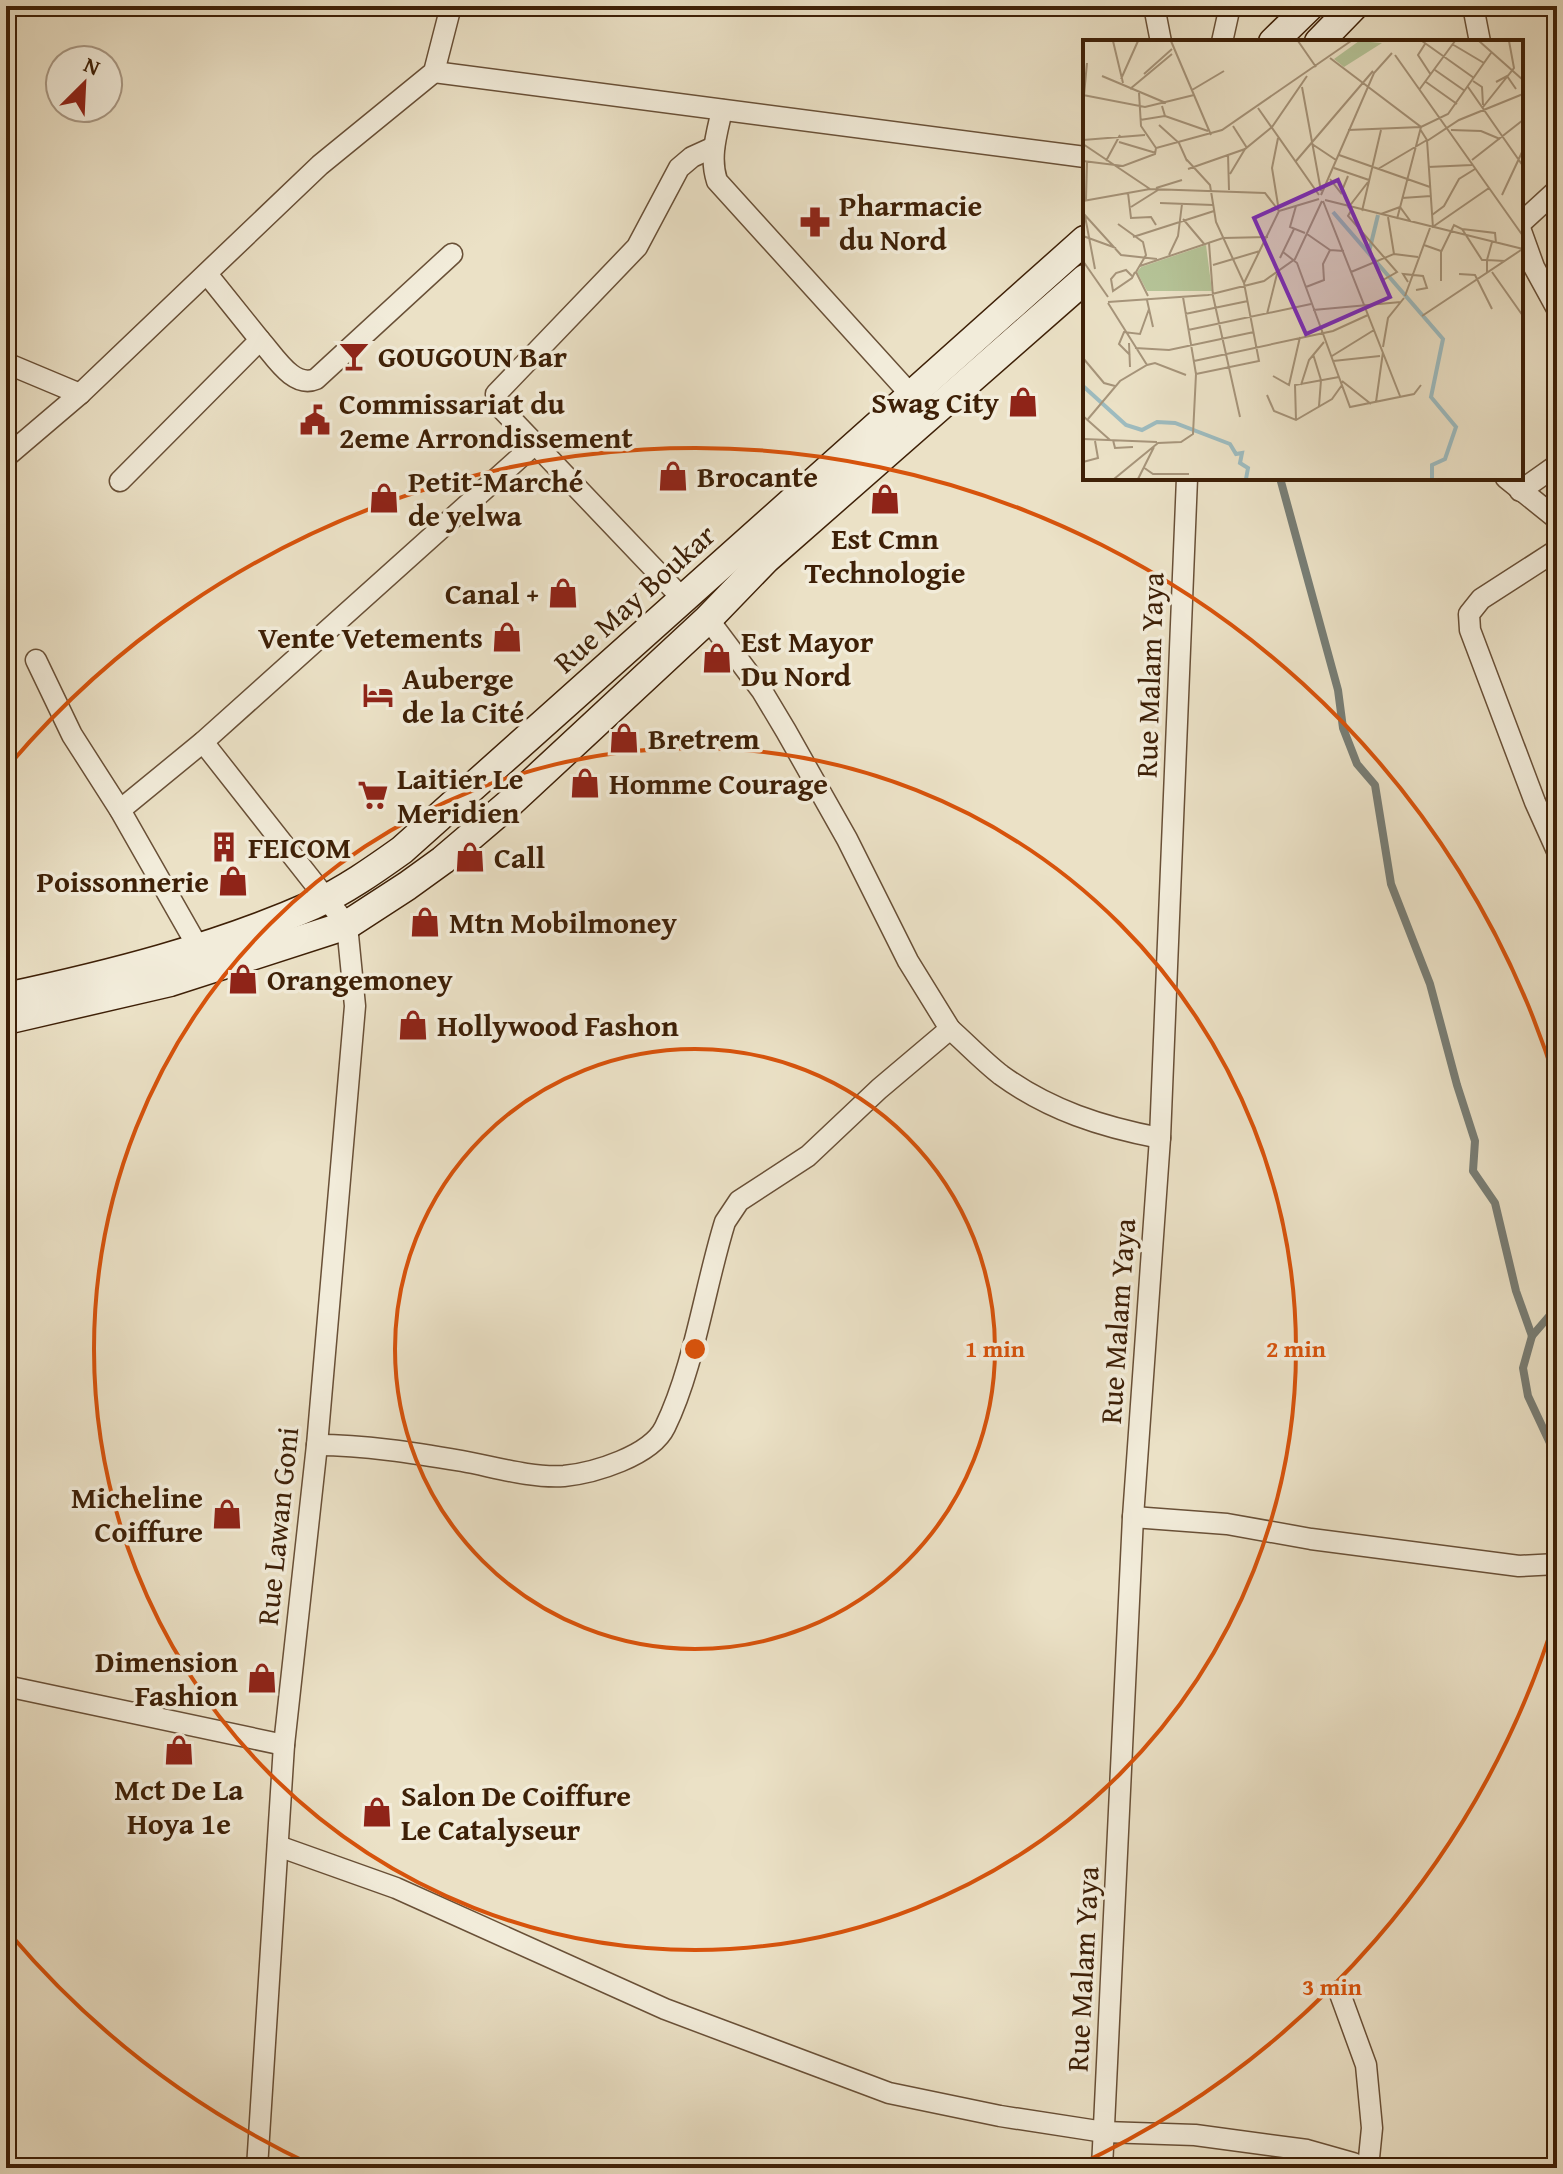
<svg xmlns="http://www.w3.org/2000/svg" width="1563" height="2174" font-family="'Gentium Book Plus',serif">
<rect width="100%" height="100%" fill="#ebe1c6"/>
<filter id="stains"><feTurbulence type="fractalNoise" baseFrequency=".0025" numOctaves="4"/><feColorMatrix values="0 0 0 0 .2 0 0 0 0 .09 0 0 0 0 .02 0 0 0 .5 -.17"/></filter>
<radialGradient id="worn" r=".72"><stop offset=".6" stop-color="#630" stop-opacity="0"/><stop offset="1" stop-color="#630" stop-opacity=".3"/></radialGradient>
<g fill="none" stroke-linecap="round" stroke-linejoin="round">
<g stroke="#777d75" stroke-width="8">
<polyline points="1280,478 1338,690 1343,728 1357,764 1375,785 1391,884 1430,984 1457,1085 1475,1141 1473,1171 1495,1203 1516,1291 1532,1336 1523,1368 1528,1396 1557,1458"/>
<polyline points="1532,1336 1557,1307"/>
</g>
<g stroke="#695037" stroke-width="23">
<g id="minor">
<polyline points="1154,6 1161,42"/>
<polyline points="1473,6 1480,42"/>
<polyline points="1222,42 1230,6"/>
<polyline points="434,72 1085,157"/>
<path d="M722 110C717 133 709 157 717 181L912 396"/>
<polyline points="1521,223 1557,190"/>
<polyline points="1521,231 1534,267 1557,309"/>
<path d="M260 340C274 355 293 389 316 379L452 254"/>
<polyline points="6,363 80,394"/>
<polyline points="6,457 80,394 320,165 434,72 451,6"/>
<polyline points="1506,478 1557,519"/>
<polyline points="120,481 260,340 207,274"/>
<polyline points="1520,491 1557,465"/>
<polyline points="1557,550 1481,599 1469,614 1470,630 1535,802 1557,851"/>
<polyline points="683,599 499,406 496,394 637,247 679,168 692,157 714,147"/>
<polyline points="708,619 762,691 786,731 847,839 908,961 950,1029"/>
<polyline points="36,660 72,735 120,810 198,947"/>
<polyline points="203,742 347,925 355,1006 317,1445 284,1745 257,2168"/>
<polyline points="120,810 203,742 535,444"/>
<path d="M317 1445C365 1445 414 1453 462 1461 495 1467 530 1478 564 1476 594 1473 651 1456 665 1427 694 1368 705 1286 725 1222L739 1201 808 1156 879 1089 950 1029C967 1044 983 1061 1001 1075 1049 1110 1102 1127 1160 1138"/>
<polyline points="1133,1517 1227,1524 1311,1539 1519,1566 1557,1564"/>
<polyline points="6,1686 284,1745"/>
<polyline points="278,1846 396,1888 665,2009 889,2093 1000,2116 1104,2132 1195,2135 1307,2150 1353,2163 1360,2168"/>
<polyline points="1339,1991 1366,2065 1372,2128 1368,2168"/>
<polyline points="1102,2168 1133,1517 1160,1138 1187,478"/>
</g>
</g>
<g stroke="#3e2007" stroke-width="31">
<g id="secondary">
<polyline points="1273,42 1310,6"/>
<polyline points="1319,42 1354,6"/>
<path d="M6 997C109 975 216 948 313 905 344 891 374 870 402 850L1085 240"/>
<polyline points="6,1020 170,982 347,925 407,886 443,860 511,802 708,619 766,559 1085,279"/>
</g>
</g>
<use href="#minor" stroke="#f2ecda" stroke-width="20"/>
<use href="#secondary" stroke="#f2ecda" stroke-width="28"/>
</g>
<g fill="none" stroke="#d7530c" stroke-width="4">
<circle cx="695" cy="1349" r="300"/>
<circle cx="695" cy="1349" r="601"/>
<path d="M1557 1612A901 901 0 0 1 1076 2166M314 2166A901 901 0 0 1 10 1934M10 764A901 901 0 0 1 1557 1086"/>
</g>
<defs>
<g id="pharmacy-bare" transform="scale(2.4)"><path d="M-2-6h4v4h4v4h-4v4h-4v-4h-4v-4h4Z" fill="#8f2418" stroke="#f2ecda" stroke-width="2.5" paint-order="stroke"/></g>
<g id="bar-bare" transform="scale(2.4)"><path d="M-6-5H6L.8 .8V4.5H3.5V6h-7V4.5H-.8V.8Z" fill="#8f2418" stroke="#f2ecda" stroke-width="2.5" paint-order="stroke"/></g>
<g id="shop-bare" transform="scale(2.4)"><path d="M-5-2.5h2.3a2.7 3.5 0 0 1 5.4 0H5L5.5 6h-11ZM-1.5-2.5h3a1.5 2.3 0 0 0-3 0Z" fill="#8f2418" stroke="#f2ecda" stroke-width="2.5" paint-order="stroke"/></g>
<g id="civic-bare" transform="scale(2.4)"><path d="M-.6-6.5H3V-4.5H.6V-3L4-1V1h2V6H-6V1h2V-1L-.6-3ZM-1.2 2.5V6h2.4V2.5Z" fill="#8f2418" stroke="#f2ecda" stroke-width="2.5" paint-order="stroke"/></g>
<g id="hotel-bare" transform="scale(2.4)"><path d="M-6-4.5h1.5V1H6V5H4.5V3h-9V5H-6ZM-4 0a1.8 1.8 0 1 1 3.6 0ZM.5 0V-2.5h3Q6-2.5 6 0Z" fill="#8f2418" stroke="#f2ecda" stroke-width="2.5" paint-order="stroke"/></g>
<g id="supermarket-bare" transform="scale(2.4)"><path d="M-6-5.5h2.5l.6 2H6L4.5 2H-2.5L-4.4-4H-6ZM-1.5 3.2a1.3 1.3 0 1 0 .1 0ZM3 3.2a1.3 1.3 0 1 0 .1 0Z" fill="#8f2418" stroke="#f2ecda" stroke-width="2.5" paint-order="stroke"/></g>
<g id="building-bare" transform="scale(2.4)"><path d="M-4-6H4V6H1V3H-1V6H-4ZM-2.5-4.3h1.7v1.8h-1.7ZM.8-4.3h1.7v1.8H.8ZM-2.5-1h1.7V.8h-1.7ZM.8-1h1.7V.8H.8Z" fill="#8f2418" stroke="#f2ecda" stroke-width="2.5" paint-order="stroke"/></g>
</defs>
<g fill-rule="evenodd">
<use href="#pharmacy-bare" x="815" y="222"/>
<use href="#bar-bare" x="354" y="356"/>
<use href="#shop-bare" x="1023" y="402"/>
<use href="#civic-bare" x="315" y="420"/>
<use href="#shop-bare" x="673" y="476"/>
<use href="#shop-bare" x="384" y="498"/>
<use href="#shop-bare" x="885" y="499"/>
<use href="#shop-bare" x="563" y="593"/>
<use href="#shop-bare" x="507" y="637"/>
<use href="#shop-bare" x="717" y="658"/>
<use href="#hotel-bare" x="378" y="695"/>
<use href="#shop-bare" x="624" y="738"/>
<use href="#shop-bare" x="585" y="783"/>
<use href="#supermarket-bare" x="373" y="795"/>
<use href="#building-bare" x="224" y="847"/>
<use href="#shop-bare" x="470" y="857"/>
<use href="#shop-bare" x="233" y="881"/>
<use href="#shop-bare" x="425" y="922"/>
<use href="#shop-bare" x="243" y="979"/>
<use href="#shop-bare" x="413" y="1025"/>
<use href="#shop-bare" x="227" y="1514"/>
<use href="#shop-bare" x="262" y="1678"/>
<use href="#shop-bare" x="179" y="1750"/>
<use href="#shop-bare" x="377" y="1812"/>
</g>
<g text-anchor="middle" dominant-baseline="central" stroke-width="7" stroke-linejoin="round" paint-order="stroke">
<g font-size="30" font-weight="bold" fill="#3e2007" stroke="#f2ecda" text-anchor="start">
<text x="839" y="205">Pharmacie<tspan x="839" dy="34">du Nord</tspan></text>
<text x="378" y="356">GOUGOUN Bar</text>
<text x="999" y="402" text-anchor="end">Swag City</text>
<text x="339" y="403">Commissariat du<tspan x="339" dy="34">2eme Arrondissement</tspan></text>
<text x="697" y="476">Brocante</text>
<text x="408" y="481">Petit-Marché<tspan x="408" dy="34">de yelwa</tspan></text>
<text x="885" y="538" text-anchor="middle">Est Cmn<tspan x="885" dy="34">Technologie</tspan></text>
<text x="539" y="593" text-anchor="end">Canal +</text>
<text x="483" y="637" text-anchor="end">Vente Vetements</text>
<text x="741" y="641">Est Mayor<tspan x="741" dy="34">Du Nord</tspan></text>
<text x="402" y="678">Auberge<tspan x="402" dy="34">de la Cité</tspan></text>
<text x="648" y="738">Bretrem</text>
<text x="397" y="778">Laitier Le<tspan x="397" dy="34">Meridien</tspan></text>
<text x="609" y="783">Homme Courage</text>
<text x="248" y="847">FEICOM</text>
<text x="494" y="857">Call</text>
<text x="209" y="881" text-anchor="end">Poissonnerie</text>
<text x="449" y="922">Mtn Mobilmoney</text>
<text x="267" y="979">Orangemoney</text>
<text x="437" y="1025">Hollywood Fashon</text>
<text x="203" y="1497" text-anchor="end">Micheline<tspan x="203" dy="34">Coiffure</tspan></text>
<text x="238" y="1661" text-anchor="end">Dimension<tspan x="238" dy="34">Fashion</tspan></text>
<text x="179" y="1789" text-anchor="middle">Mct De La<tspan x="179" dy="34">Hoya 1e</tspan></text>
<text x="401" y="1795">Salon De Coiffure<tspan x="401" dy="34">Le Catalyseur</tspan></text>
</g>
<g font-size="30" fill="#3e2007" stroke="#f2ecda">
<text transform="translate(634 598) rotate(-42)">Rue May Boukar</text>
<text transform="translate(1149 675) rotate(-88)">Rue Malam Yaya</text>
<text transform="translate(1117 1321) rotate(-86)">Rue Malam Yaya</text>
<text transform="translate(277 1526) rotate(-84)">Rue Lawan Goni</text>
<text transform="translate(1082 1969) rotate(-87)">Rue Malam Yaya</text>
</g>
</g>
<g transform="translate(1083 40)">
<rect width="440" height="440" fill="#ebe1c6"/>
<path d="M276 1 299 3 261 27 251 19ZM123 205 129 251H64L54 232 58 227Z" fill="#b5c397"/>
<path fill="none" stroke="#9dbbbf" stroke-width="4" d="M250 172 360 299 348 357 373 387 362 419 349 425V439M286 212 295 175M0 346 43 385 59 390 74 382 92 383 147 404 153 414 159 413 157 423 165 428 163 439"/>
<path fill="none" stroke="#a6947a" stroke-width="2" d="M30 1 40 43M88 1 128 95M215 1 233 27M339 1 391 38M396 1 440 40M342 4 335 15 348 35M369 4 401 23M312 15 440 196M247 18 338 87 314 179M352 30 382 51M61 34 89 9M19 36 83 63M38 39 55 1M390 41 399 47 400 65M343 42 374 64M413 42 424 36 433 49M219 47 238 151M385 47 440 126M47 49 89 14M109 50 141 31M336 50 372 1M56 53 58 86 73 108M0 55 62 67 111 55M1 55 4 23M400 67 431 28 426 1M175 68 236 155M82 76 125 91M57 80 82 76 79 66M0 85V55M76 85 96 103 104 121M150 86 164 108M337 89 344 100 350 188M265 90 338 87 365 74 408 13M368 90 398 91 417 99M195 98 189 128 195 165M0 100 62 95M344 101 376 80 440 54M36 102 73 113M0 104 67 149M229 104 253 120M145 114 146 150M256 115 347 147M104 120 127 145 133 182 161 243 176 321 113 334M389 120 440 80M0 121 40 126 72 114 73 108 139 90 268 1M23 121 37 95M213 121 290 31M345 127 389 125M251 128 286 140M105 129 162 109 189 87 224 36M295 129 344 100M147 134 162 109M247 139 258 153 265 136M73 148 99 140M45 153 48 178 68 177 73 185M238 155 291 33 309 13M419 155 440 110M319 158 348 156M3 160 4 122M242 160 440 209M0 161 67 149 182 153 196 171 161 243M240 161 317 356M77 163 130 165M213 166 207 187 222 193M48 167 75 150M265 168 285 142M269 169 265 176 314 232 300 240M196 171 236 159M279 171 298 90M0 173 38 215 74 219M298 174 317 167 328 182M349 175 361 166 376 139 392 129M2 176 12 229M100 179 122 205M35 184 60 202 63 215 53 232 65 256M351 186 406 148M379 189 412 193 413 203M224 194 247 210M0 196 33 208M50 197 131 171M126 203 130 256 157 377M341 205 358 211V241M200 212 214 223 267 367 331 354 338 345M358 212 371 185 379 189 399 220H404L409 202M311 214 335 217M86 215 95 196 99 164M197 218 211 189M0 221 25 257M130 225 177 211M57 226 140 198 185 197M268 232 311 214 305 177M409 232 440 276M404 233V220L422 221M376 234 392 235 409 269M49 236 43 230 33 233 28 239 30 251 49 238 52 232M325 242 320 234 340 236 344 248 333 250M223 247 241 240 240 224 247 210 261 211M322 256 347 188M64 260 70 287M25 262 125 255 181 241 212 219 239 161M25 263 64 325M230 270 318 262M102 274 165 261M184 274 194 234M339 276 438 210M105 290 228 264M46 303 47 327M300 307 305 278 321 258M52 308 86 310 171 292M230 314 238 340 236 366M47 315 36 304 41 292 57 294 66 269M249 316 291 290M0 318 21 343 32 346M111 321 250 291 285 275M250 321 297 316M190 336 206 345 217 297M259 341 288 364M218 345 226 320 241 302M184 355 191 371 213 380 249 359 259 345M293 362 300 312M0 376 27 400M5 379 37 341 64 325 72 323 103 335M213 380 212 345 256 337M0 399 74 402M30 400 32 408 50 407M0 422 15 418 12 401M60 427 70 434H106M31 439 75 403 98 402 110 394 113 334 100 257M55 439 71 407"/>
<path fill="#7b2cbf" fill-opacity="0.15" stroke="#7b2cbf" stroke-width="4" d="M255 140 307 257 223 294 171 178Z"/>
<rect width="440" height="440" fill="none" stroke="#3e2007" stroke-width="4"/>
</g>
<circle cx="695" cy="1349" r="12" fill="#d7530c" stroke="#f2ecda" stroke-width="4"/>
<g font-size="24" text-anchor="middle" font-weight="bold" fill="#d7530c" stroke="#f2ecda" stroke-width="7" stroke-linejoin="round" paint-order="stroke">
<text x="995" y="1357">1 min</text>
<text x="1296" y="1357">2 min</text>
<text x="1332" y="1995">3 min</text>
</g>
<rect width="1563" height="2174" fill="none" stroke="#ebe1c6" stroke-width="32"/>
<rect x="8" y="8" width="1547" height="2158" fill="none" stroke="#3e2007" stroke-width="4"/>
<rect x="16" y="16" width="1531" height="2142" fill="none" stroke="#3e2007" stroke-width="2"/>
<g transform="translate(84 84) rotate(24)"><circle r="38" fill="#f2ecda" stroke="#aa9a86" stroke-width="2"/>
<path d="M0-6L14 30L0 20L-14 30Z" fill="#8f2418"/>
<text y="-12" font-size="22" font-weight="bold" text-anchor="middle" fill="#3e2007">N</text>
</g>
<rect width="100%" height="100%" filter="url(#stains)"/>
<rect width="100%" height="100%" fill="url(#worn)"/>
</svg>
